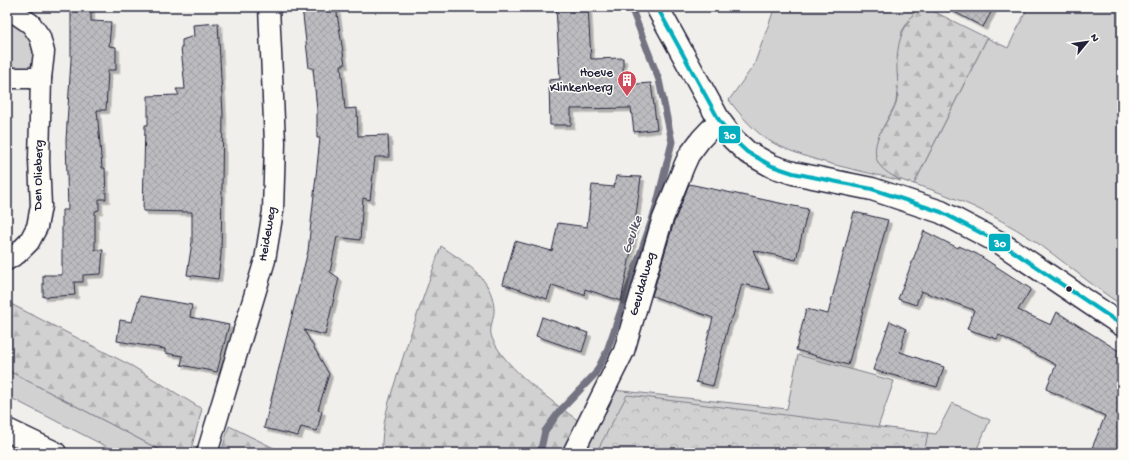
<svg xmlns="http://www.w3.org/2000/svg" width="1129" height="460" font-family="'Gochi Hand',sans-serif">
<defs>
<pattern id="forest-firs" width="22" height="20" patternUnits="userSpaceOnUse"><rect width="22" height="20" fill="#d2d1d1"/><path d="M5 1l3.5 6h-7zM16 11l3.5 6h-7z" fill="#b4b3b4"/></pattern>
<pattern id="park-crowns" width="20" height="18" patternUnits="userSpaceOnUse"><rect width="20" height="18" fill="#d2d1d1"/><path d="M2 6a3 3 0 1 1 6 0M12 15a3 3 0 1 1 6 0" fill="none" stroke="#b4b3b4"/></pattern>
<pattern id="building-cross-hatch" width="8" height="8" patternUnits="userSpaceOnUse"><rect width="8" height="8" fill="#bcbcc0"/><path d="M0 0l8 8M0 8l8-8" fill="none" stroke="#a1a1a6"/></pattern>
<filter id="shadow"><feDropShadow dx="3.5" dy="3.5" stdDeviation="0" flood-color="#0004"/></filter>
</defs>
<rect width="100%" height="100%" fill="#f0efec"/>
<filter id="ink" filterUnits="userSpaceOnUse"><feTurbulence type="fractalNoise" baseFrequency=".025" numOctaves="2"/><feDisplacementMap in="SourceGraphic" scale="8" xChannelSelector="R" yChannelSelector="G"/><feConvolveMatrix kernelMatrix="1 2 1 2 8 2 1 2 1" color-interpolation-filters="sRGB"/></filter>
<g filter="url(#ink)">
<g fill="#d2d1d1" stroke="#7a7a86">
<path d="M775 7H918L902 31 896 103 878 137 876 157 882 168 901 181C860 170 814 163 775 144 757 135 741 116 729 100L754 65Z"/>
<path d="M1028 7H1122V305C1090 285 1062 259 1030 238 995 215 954 196 914 184L987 38 1008 48Z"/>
<path d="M7 21 20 25 36 44C33 68 31 71 7 70Z"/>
<polygon points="798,355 894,381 878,427 936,434 952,403 990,420 975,453 582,453 613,390 787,409"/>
<polygon points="7,370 166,453 119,453 7,396"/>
</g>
<g fill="url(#forest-firs)" stroke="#7a7a86">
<path d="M918 7H925L987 38 914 184C901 181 879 172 876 157 872 136 890 121 896 103 900 89 896 74 897 60 898 36 905 26 918 7Z"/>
<path d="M441 246C464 262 492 277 494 308 495 318 488 328 492 338 506 370 552 401 580 422L564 453H382C381 425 389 400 398 373 411 330 427 288 441 246Z"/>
<polygon points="7,302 132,366 202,409 190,453 166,453 7,370"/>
<polygon points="229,426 284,453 221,453"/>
</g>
<polygon fill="url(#park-crowns)" stroke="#7a7a86" points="627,395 928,433 924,453 596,453"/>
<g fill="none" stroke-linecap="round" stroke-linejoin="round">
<polyline stroke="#737381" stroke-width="7" points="540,453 545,431 559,412 595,374 607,351 655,211 672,142 659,80 631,7"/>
</g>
<g fill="url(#building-cross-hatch)" stroke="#22223b" filter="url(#shadow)">
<polygon points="71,7 91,7 91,21 111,22 109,46 116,47 116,70 108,70 106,110 97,110 102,168 105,168 106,199 99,199 99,210 95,211 95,250 103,250 101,274 83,275 83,282 74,282 75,295 43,297 43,275 62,275 62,210 68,210 66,140 71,60"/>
<polygon points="302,7 336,7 345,65 341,65 345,109 357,108 358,136 388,135 389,157 375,157 370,200 363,198 360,240 337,237 330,272 339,278 325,335 304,330 329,374 318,410 322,411 317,431 301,427 298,436 264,428 308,251 320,138 317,138 317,110 313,68 309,68"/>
<polygon points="556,7 588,7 591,59 623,58 623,85 651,83 657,129 634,132 631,108 571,109 571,125 550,125 549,80 560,79"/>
<polygon points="945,7 994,7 983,27"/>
<polygon points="218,23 223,114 221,254 218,279 187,275 192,242 192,212 143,211 145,125 148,125 148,96 179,95 176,89 185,89 181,47 182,47 182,40 194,36 193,25"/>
<polygon points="616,176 641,177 632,246 621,301 585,289 584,295 552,285 547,299 503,284 515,241 552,251 558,223 587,227 592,185 614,187"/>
<polygon points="689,184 808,209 796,260 753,250 770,290 742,284 733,316 729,323 713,386 696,382 713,318 652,296 673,225"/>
<polygon points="854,212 888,220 848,365 796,350 806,309 828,314"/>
<polygon points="924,231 958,248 959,246 977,254 1031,289 1018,310 1051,325 1057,312 1122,353 1122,453 1090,453 1105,416 1046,389 1056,365 999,335 997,339 967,329 974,310 921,291 916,305 898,299"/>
<polygon points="140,296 192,305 190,317 229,325 217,372 181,365 183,356 165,353 165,349 117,341 120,320 132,322"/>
<polygon points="542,317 588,333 582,352 536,336"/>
<polygon points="890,321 906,329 900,352 944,367 937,387 873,370"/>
</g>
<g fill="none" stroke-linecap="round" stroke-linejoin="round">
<g stroke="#22223b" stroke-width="23">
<g id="minor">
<polyline points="7,13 15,13 31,24 40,37 44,52 41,78 39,160 41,206 37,227 29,242 17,254 7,260"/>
<polyline points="7,78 41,78"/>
<polyline points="207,453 265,260 273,211 275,143 269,7"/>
<polyline points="573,453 624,351 662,221 684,166 689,155 701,139 719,120"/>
</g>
</g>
<g stroke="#22223b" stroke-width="25">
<polyline id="tertiary" points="657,7 719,120 733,139 747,152 772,166 793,173 872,189 941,212 1002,244 1122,325"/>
</g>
<g stroke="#22223b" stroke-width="25">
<polyline id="motorway" points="7,430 55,453"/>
</g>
<use href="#minor" stroke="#fdfcf7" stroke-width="20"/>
<use href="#tertiary" stroke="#fdfcf7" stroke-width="22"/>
<use href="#motorway" stroke="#fdfcf7" stroke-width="22"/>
<g stroke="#fdfcf7" stroke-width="7">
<polyline id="bus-1" points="657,7 719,120 733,139 747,152 772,166 793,173 872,189 941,212 1002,244 1122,325"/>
</g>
<use href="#bus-1" stroke="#03aebe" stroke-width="4"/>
</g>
</g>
<defs>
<g id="building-pin" transform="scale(1)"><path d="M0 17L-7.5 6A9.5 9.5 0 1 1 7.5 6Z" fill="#d1495b" stroke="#fdfcf7"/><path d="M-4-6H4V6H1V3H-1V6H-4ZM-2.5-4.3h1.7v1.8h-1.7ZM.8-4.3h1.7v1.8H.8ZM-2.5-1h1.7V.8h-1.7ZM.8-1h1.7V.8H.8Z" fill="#fff"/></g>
</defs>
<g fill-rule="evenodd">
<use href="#building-pin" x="627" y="80"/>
</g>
<circle fill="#22223b" stroke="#fdfcf7" stroke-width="1.5" cx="1069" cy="289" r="3.5"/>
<g text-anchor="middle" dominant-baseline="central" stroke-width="3" stroke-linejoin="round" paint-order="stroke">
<g font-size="13" fill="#22223b" stroke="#fdfcf7" text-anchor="end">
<text x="613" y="73">Hoeve<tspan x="613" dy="15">Klinkenberg</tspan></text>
</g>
<g font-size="13" fill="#22223b" stroke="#fdfcf7">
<text transform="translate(39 175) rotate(-89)">Den Olieberg</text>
<text transform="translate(268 234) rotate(-80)">Heideweg</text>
<text transform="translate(643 284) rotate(-74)">Geuldalweg</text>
</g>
<g font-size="14" font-style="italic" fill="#58586a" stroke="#fdfcf7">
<text transform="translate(633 235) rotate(-71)">Geulke</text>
</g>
</g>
<g stroke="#fdfcf7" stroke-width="1.5">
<rect x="718" y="125" width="23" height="19" rx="4" fill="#03aebe"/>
<rect x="988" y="233" width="23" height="19" rx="4" fill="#03aebe"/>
</g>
<g font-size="11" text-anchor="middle" font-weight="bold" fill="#fff">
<text x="730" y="139">30</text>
<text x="1000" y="247">30</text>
</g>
<rect width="1129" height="460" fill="none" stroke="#fdfcf7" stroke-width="24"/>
<rect x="12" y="12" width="1105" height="436" fill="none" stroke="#22223b" stroke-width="1.5" filter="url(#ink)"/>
<g transform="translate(1087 42) rotate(61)" stroke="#fdfcf7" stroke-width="3" paint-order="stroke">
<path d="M0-3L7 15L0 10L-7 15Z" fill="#22223b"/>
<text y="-6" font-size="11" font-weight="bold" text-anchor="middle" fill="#22223b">N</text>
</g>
</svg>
